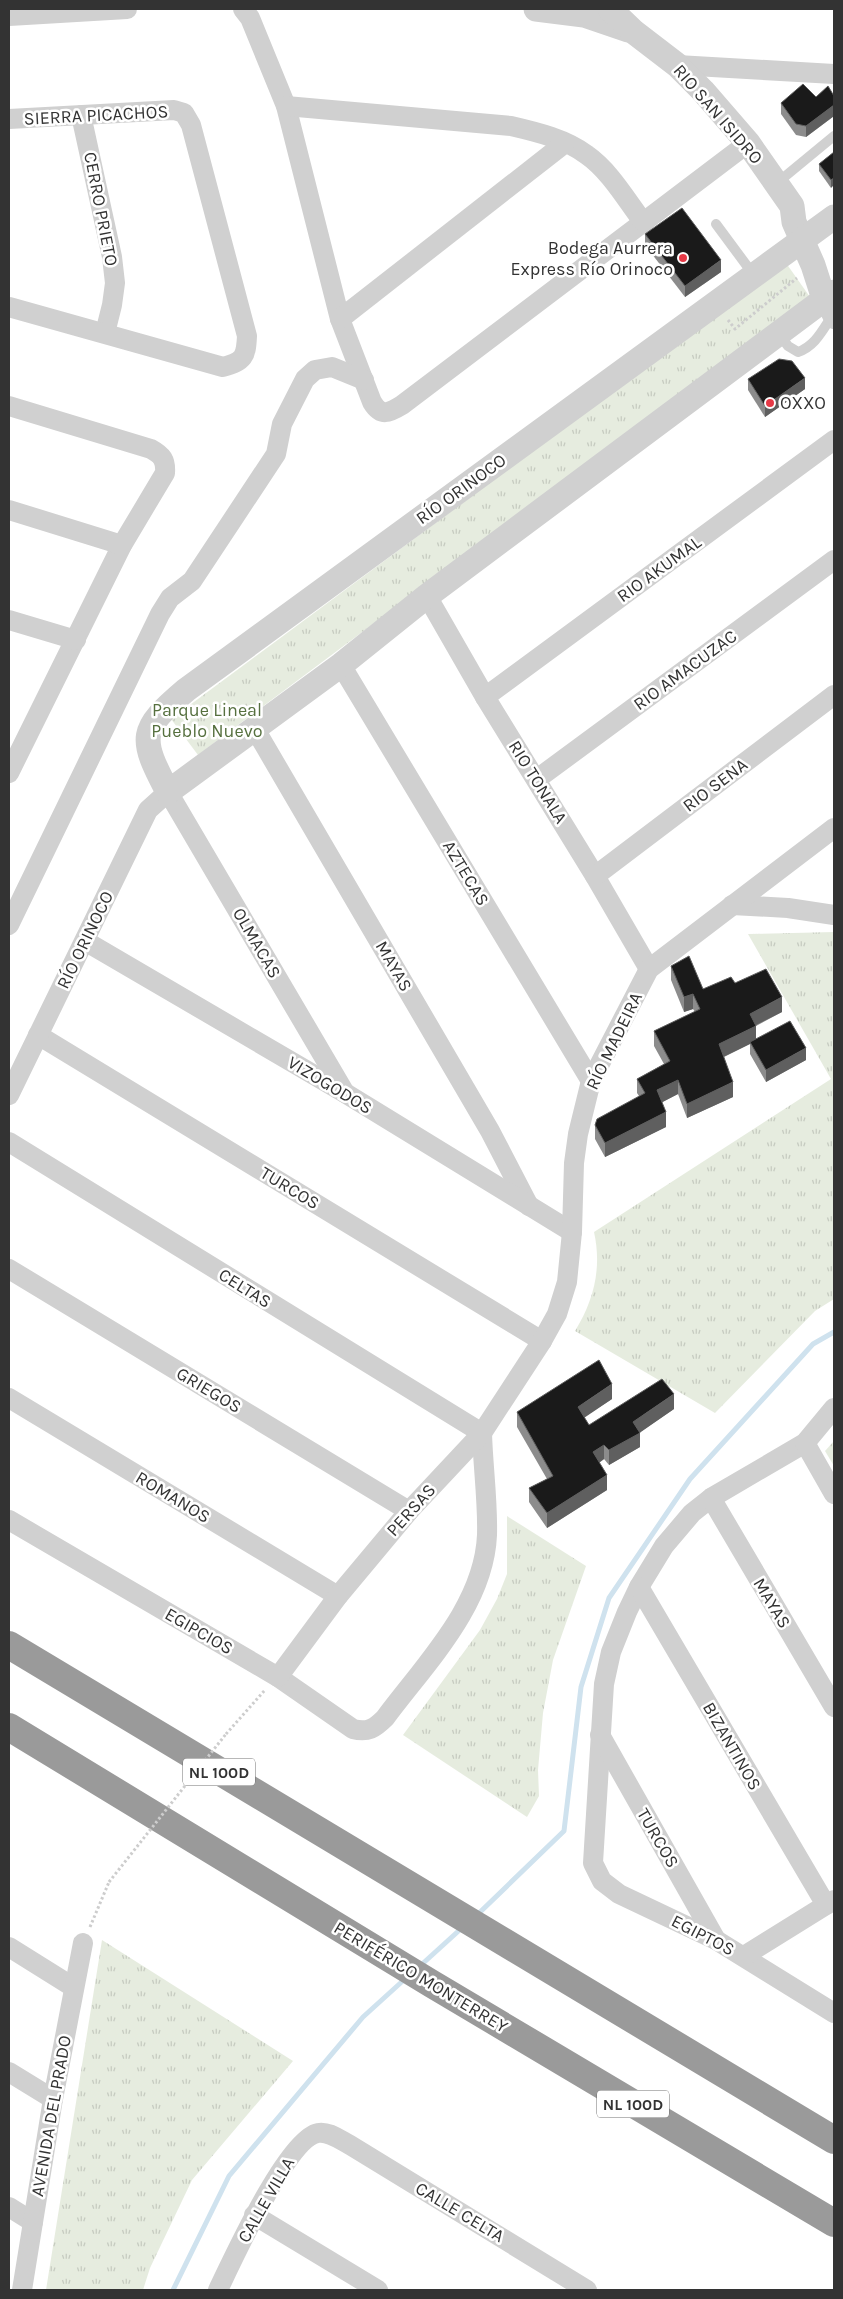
<svg xmlns="http://www.w3.org/2000/svg" width="843" height="2299" font-family="Karla,sans-serif">
<defs>
<pattern id="grass-tufts" width="24" height="20" patternUnits="userSpaceOnUse" patternTransform="scale(1.25)"><rect width="24" height="20" fill="#e6ecdf"/><path d="M3 7l-1-3M5 7V3M7 7l1-3M15 17l-1-3M17 17v-4M19 17l1-3" fill="none" stroke="#c6cbc0"/></pattern>
</defs>
<rect width="100%" height="100%" fill="#fff"/>
<g fill="url(#grass-tufts)">
<polygon points="786,263 810,297 198,755 171,719"/>
<path d="M834 932V1299L815 1311 715 1413 575 1331C594 1300 602 1268 594 1232L831 1079 748 934Z"/>
<polygon points="834,1441 834,1466 825,1451"/>
<polygon points="507,1516 586,1566 553,1660 543,1713 538,1770 539,1796 527,1817 403,1735 480,1630 497,1599 507,1574"/>
<polygon points="102,1940 293,2061 192,2180 150,2268 143,2290 46,2290"/>
</g>
<g fill="none" stroke-linecap="round" stroke-linejoin="round">
<g stroke="#cfe2ee" stroke-width="5">
<polyline points="476,1916 564,1831 581,1687 609,1598 690,1479 813,1344 834,1332"/>
<polyline points="420,1966 464,1926"/>
<polyline points="173,2290 229,2176 363,2017 406,1978"/>
</g>
<g stroke="#cdcdcd" stroke-width="3" stroke-dasharray="2.5 2.5" stroke-linecap="butt">
<polyline points="728,320 735,329 797,278"/>
<polyline points="226,1734 265,1690"/>
<polyline points="90,1927 109,1882"/>
</g>
<g stroke="#d0d0d0" stroke-width="10">
<polyline points="777,183 834,136"/>
<polyline points="716,224 753,274"/>
<path d="M779 334 788 346 798 352C815 346 822 331 832 316"/>
</g>
<g stroke="#d0d0d0" stroke-width="20">
<path d="M243 9 250 18 286 106 340 319 372 402C381 417 389 413 402 405L748 143"/>
<polyline points="9,16 127,9"/>
<polyline points="677,65 834,74"/>
<path d="M286 106 511 126C537 132 566 139 587 155 610 171 627 201 644 223"/>
<polyline points="81,115 112,257 115,283 112,305 105,333"/>
<path d="M9 119 174 110 184 113 191 125 247 336C246 357 244 361 223 367L9 307"/>
<polyline points="824,299 834,319"/>
<polyline points="340,319 565,143"/>
<path d="M9 406 151 449C162 455 166 460 165 473L122 545 9 773"/>
<polyline points="9,510 122,545"/>
<polyline points="427,596 485,697 595,876 649,969"/>
<polyline points="9,620 76,640"/>
<polyline points="341,665 591,1081"/>
<polyline points="485,697 834,440"/>
<polyline points="255,729 490,1131 529,1206"/>
<polyline points="537,779 834,560"/>
<polyline points="595,876 834,695"/>
<polyline points="732,905 788,908 834,915"/>
<polyline points="9,925 160,614 170,598 192,581 276,454 282,424 305,379 315,370 332,367 364,380"/>
<polyline points="85,941 345,1093 572,1232"/>
<polyline points="38,1035 542,1341"/>
<polyline points="9,1095 148,810 168,792 345,1093"/>
<polyline points="9,1142 482,1433"/>
<polyline points="9,1269 409,1511"/>
<polyline points="9,1398 338,1596"/>
<polyline points="834,1408 805,1443 711,1498 692,1513 664,1546 639,1587 627,1612 611,1652 604,1684 593,1863 602,1881 619,1894 716,1940 834,2013"/>
<polyline points="805,1443 834,1494"/>
<polyline points="711,1498 834,1707"/>
<path d="M9 1520 278 1677 353 1729C368 1733 375 1728 385 1718 425 1664 484 1606 487 1535 488 1502 483 1467 482 1433"/>
<polyline points="639,1587 826,1905"/>
<polyline points="278,1677 338,1596 409,1511 482,1433 542,1341 557,1314 567,1282 572,1232 574,1163 578,1134 591,1081 649,969 834,828"/>
<polyline points="600,1735 716,1940"/>
<polyline points="9,1947 73,1987"/>
<polyline points="744,1956 834,1900"/>
<polyline points="9,2072 53,2099"/>
<polyline points="9,2207 33,2222"/>
<polyline points="254,2215 378,2290"/>
<polyline points="22,2290 53,2099 83,1943"/>
<path d="M218 2290C232 2261 288 2138 318 2133 329 2131 340 2140 350 2145L587 2290"/>
</g>
<g stroke="#d0d0d0" stroke-width="25">
<polyline points="536,9 584,15 628,30"/>
<polyline points="610,9 634,32 677,65 703,91 748,143 792,206 794,222 813,265 824,299"/>
<path d="M834 217 186 690C139 730 139 737 168 792L341 665 427 596 834 292"/>
</g>
<g stroke="#9a9a9a" stroke-width="28">
<polyline points="9,1645 834,2140"/>
<polyline points="9,1727 432,1984 834,2223"/>
</g>
<polyline stroke="#cdcdcd" stroke-width="3" stroke-dasharray="2.5 2.5" stroke-linecap="butt" points="109,1882 226,1734"/>
</g>
<g fill="#8c8c8c">
<polygon points="834,96 834,116 806,137 796,135 781,114 781,103 816,97"/>
<polygon points="834,152 831,188 819,171 819,164"/>
<polygon points="645,234 721,272 685,297 645,245"/>
<polygon points="748,379 805,389 765,417 748,390"/>
<polygon points="671,966 703,989 735,983 782,1012 756,1026 756,1040 806,1060 766,1082 750,1054 750,1044 724,1057 733,1097 687,1118 678,1094 662,1102 666,1127 605,1157 595,1139 595,1125 639,1096 637,1093 637,1079 664,1064 654,1046 654,1031 695,1012 693,1009 684,1012 671,980"/>
<polygon points="612,1399 584,1417 589,1425 674,1409 640,1432 640,1447 609,1465 604,1459 599,1463 607,1490 547,1528 529,1502 529,1488 547,1479 517,1427 517,1412"/>
</g>
<g fill="#5f5f5f">
<polygon points="834,105 834,116 806,137 806,126"/>
<polygon points="834,178 834,185 831,188 831,180"/>
<polygon points="721,260 721,272 685,297 685,286"/>
<polygon points="805,378 805,389 765,417 765,406"/>
<polygon points="693,994 693,1009 684,1012 684,997"/>
<polygon points="782,997 782,1012 750,1028 750,1014"/>
<polygon points="756,1026 756,1041 719,1059 719,1044"/>
<polygon points="806,1048 806,1060 766,1082 766,1070"/>
<polygon points="678,1080 678,1094 657,1105 657,1090"/>
<polygon points="733,1082 733,1097 687,1118 687,1104"/>
<polygon points="666,1112 666,1127 605,1157 605,1143"/>
<polygon points="612,1384 612,1399 578,1422 578,1407"/>
<polygon points="674,1394 674,1409 638,1434 640,1433 640,1447 609,1465 609,1450 633,1422"/>
<polygon points="604,1445 604,1459 593,1467 593,1452"/>
<polygon points="607,1475 607,1490 547,1528 547,1513"/>
</g>
<g fill="#1a1a1a" stroke="#5f5f5f">
<polygon points="803,84 816,97 828,86 834,96 834,105 806,126 796,124 781,103"/>
<polygon points="834,152 834,178 831,180 819,164"/>
<polygon points="682,208 721,260 685,286 645,234"/>
<polygon points="779,359 792,361 805,378 765,406 748,379"/>
<polygon points="689,956 703,989 731,977 735,983 766,969 782,997 750,1014 756,1026 719,1044 733,1082 687,1104 678,1080 657,1090 666,1112 605,1143 595,1125 597,1119 645,1093 637,1079 670,1061 654,1031 700,1009 693,994 684,997 671,966"/>
<polygon points="790,1021 806,1048 766,1070 750,1042"/>
<polygon points="599,1360 612,1384 578,1407 589,1425 662,1379 674,1394 633,1422 640,1433 609,1450 604,1445 593,1452 607,1475 547,1513 529,1488 553,1476 517,1412"/>
</g>
<g fill="#e63946" stroke="#fff" stroke-width="2">
<circle cx="683" cy="258" r="5"/>
<circle cx="770" cy="403" r="5"/>
</g>
<g text-anchor="middle" dominant-baseline="central" stroke-width="5" stroke-linejoin="round" paint-order="stroke">
<g fill="#fff" stroke="#707070" stroke-width="1">
<rect x="183" y="1758.5" width="72" height="27" rx="4"/>
<rect x="597" y="2090.5" width="72" height="27" rx="4"/>
</g>
<g font-size="16" font-weight="bold" fill="#333">
<text x="219" y="1772">NL 100D</text>
<text x="633" y="2104">NL 100D</text>
</g>
<g font-size="18" fill="#333" stroke="#fff">
<text transform="translate(718 114) rotate(49)">RIO SAN ISIDRO</text>
<text transform="translate(96 115) rotate(-3)">SIERRA PICACHOS</text>
<text transform="translate(101 209) rotate(79)">CERRO PRIETO</text>
<text transform="translate(461 489) rotate(-36)">RÍO ORINOCO</text>
<text transform="translate(659 569) rotate(-36)">RIO AKUMAL</text>
<text transform="translate(685 670) rotate(-36)">RIO AMACUZAC</text>
<text transform="translate(538 782) rotate(58)">RIO TONALA</text>
<text transform="translate(715 785) rotate(-37)">RIO SENA</text>
<text transform="translate(466 873) rotate(59)">AZTECAS</text>
<text transform="translate(85 940) rotate(-64)">RÍO ORINOCO</text>
<text transform="translate(257 943) rotate(60)">OLMACAS</text>
<text transform="translate(394 966) rotate(60)">MAYAS</text>
<text transform="translate(614 1041) rotate(-64)">RÍO MADEIRA</text>
<text transform="translate(330 1085) rotate(31)">VIZOGODOS</text>
<text transform="translate(290 1188) rotate(31)">TURCOS</text>
<text transform="translate(245 1288) rotate(32)">CELTAS</text>
<text transform="translate(209 1390) rotate(31)">GRIEGOS</text>
<text transform="translate(173 1497) rotate(31)">ROMANOS</text>
<text transform="translate(411 1510) rotate(-48)">PERSAS</text>
<text transform="translate(772 1603) rotate(59)">MAYAS</text>
<text transform="translate(199 1631) rotate(30)">EGIPCIOS</text>
<text transform="translate(732 1746) rotate(60)">BIZANTINOS</text>
<text transform="translate(658 1838) rotate(60)">TURCOS</text>
<text transform="translate(703 1935) rotate(27)">EGIPTOS</text>
<text transform="translate(421 1977) rotate(31)">PERIFÉRICO MONTERREY</text>
<text transform="translate(51 2116) rotate(-80)">AVENIDA DEL PRADO</text>
<text transform="translate(266 2200) rotate(-60)">CALLE VILLA</text>
<text transform="translate(460 2212) rotate(31)">CALLE CELTA</text>
</g>
<g font-size="18" fill="#333" stroke="#fff" text-anchor="end">
<text x="673" y="248">Bodega Aurrera<tspan x="673" dy="21">Express Río Orinoco</tspan></text>
<text x="780" y="403" text-anchor="start">OXXO</text>
</g>
<g font-size="18" fill="#56703f" stroke="#fff">
<text x="207" y="710">Parque Lineal<tspan x="207" dy="21">Pueblo Nuevo</tspan></text>
</g>
</g>
<rect width="843" height="2299" fill="none" stroke="#333333" stroke-width="20"/>
</svg>
